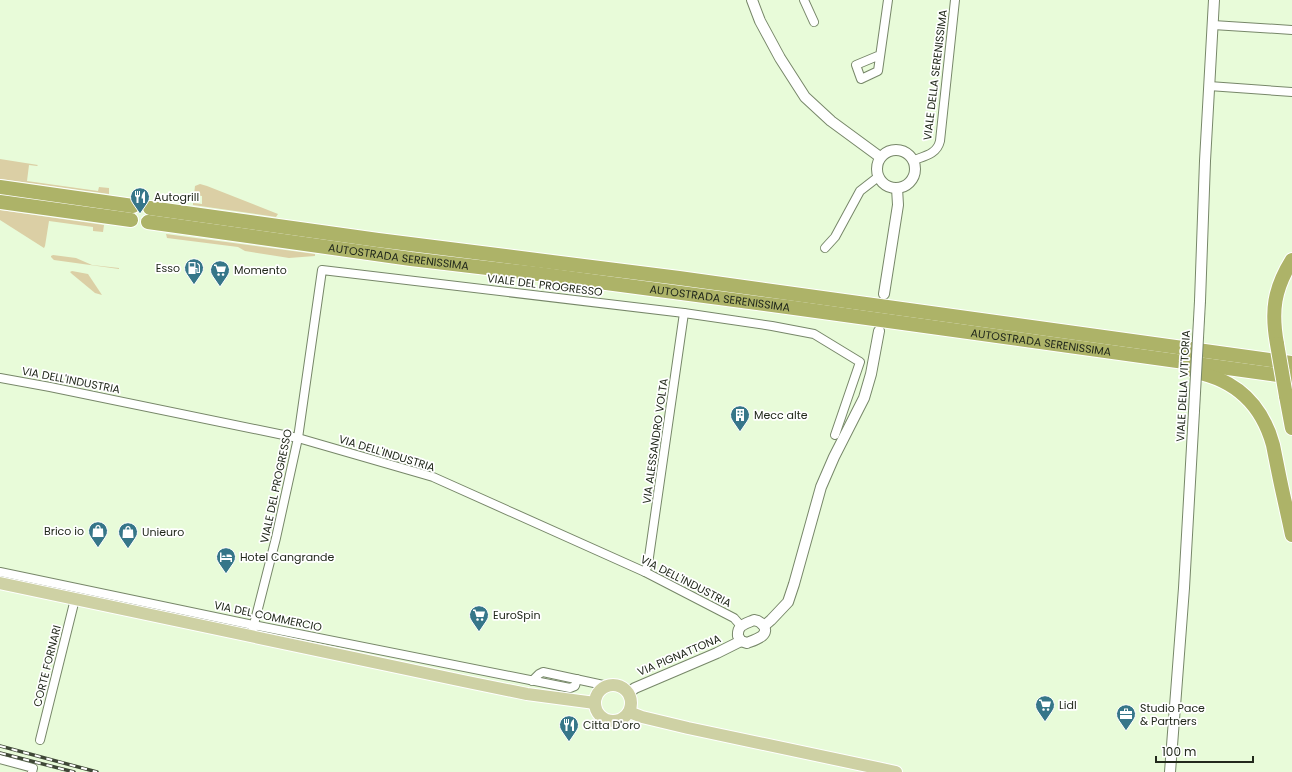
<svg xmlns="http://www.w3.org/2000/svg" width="1292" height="772" font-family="Poppins,sans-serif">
<rect width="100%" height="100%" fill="#e8fbd9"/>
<g fill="#dbcfa5">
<polygon points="0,159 38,165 37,166 29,165 27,181 98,191 99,187 109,188 109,194 0,179"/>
<polygon points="200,184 207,186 278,214 276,217 193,205 193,203 202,204 202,196 194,195 195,186"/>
<polygon points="0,210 104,225 103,232 93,231 93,227 49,221 45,246 44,248 0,220"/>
<polygon points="166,234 315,254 315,256 289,258 245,251 238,247 167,238"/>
<polygon points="53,255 76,258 92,265 119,268 119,269 54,260 51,257 51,256"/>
<polygon points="72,271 88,274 102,295 95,293 72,274 70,272"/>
</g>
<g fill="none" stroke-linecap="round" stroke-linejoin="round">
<g stroke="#778769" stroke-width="10">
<g id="minor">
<polyline points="804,0 814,22"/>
<polyline points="1213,25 1292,30"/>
<polyline points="880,55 856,65 861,79 878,71 888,0"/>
<polyline points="1209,86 1292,92"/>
<path d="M914 160C925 156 937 154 940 141L955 0"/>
<polyline points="825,248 835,237 860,191 878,177"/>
<polyline points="0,378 50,387 298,438 433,477 645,572 734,618 741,626"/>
<polyline points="0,572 253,625 570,688 575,686 577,679"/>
<polyline points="645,572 648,564 684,313"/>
<polyline points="251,636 276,538 298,438 322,270 684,313 772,326 814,334 860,362 835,435"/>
<polyline points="532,681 539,674 543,672 608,686"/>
<polyline points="40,740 75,599"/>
<polyline points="0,759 33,768 32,772"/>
</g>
</g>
<g stroke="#778769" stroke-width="12">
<g id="tertiary">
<polyline points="752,0 760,21 780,58 805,97 831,121 880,157"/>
<circle cx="896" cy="169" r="19"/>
<polyline points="884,294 898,205 897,188"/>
<polyline points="1200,301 1205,161 1214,0"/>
<path d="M754 620C761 621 770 629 762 636 758 639 752 641 747 643L741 641 738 636C737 625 745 624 754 620Z"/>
<polyline points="764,626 771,620 788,602 794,584 821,487 834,457 864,398 871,374 879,331"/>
<polyline points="628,693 635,688 717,653 741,641"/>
<polyline points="1170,772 1184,588 1194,411"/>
</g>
</g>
<g stroke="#fff" stroke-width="14">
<g id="primary">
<polyline points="0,583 463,681 527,694 595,703"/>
<circle cx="613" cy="703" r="18"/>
<polyline points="629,712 642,717 688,728 896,772"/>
</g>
</g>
<g stroke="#fff" stroke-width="16">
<g id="motorway">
<polyline points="0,187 133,206"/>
<polyline points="0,202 131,220"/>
<polyline points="150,208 378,240 679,278 1292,363"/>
<path id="s1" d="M148 222 411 259 538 274 787 307 1292 377"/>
<path d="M1277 344C1271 311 1274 289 1292 260"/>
<path d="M1195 372C1236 380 1262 405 1273 445 1275 455 1277 465 1279 475 1283 495 1288 515 1292 535"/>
<polyline points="1286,396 1292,428"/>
</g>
</g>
<use href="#minor" stroke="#fff" stroke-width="8"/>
<use href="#tertiary" stroke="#fff" stroke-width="10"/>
<use href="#primary" stroke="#ced1a4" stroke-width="12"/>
<use href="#motorway" stroke="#adb368" stroke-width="14"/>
<g stroke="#3f4737" stroke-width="3.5">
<g id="rail">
<polyline points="0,746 97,772"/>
<polyline points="0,753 74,772"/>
</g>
</g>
<use href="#rail" stroke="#fff" stroke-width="2" stroke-dasharray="6" stroke-linecap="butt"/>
<g stroke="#778769" stroke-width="12" stroke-linecap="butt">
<polyline id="tertiary-bridge" points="1194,411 1200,301"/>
</g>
<g stroke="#fff" stroke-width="16" stroke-linecap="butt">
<polyline id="motorway-bridge" points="1277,344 1286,396"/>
</g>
<use href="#tertiary-bridge" stroke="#fff" stroke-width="10"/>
<use href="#motorway-bridge" stroke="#adb368" stroke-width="14"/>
</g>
<defs>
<g id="restaurant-pin" transform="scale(1)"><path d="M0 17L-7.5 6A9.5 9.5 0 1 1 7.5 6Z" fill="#367689" stroke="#fff"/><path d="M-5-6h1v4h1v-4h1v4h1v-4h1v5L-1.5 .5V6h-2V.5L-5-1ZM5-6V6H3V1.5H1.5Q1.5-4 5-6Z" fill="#fff"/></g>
<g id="fuel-pin" transform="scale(1)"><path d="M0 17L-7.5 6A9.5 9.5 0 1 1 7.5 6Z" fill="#367689" stroke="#fff"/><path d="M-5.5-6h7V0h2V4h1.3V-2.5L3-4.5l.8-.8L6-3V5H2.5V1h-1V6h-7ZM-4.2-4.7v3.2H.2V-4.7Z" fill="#fff"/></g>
<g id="supermarket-pin" transform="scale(1)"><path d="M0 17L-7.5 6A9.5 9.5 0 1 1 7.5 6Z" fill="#367689" stroke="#fff"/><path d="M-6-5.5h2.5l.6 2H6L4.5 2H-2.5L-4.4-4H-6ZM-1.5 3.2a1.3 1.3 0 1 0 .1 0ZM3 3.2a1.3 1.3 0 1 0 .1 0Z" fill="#fff"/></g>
<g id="building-pin" transform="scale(1)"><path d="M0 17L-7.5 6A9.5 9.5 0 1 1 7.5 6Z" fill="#367689" stroke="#fff"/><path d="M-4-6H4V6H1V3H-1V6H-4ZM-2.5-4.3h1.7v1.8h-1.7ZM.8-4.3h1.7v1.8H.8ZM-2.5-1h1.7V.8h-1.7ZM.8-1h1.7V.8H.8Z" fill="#fff"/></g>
<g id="shop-pin" transform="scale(1)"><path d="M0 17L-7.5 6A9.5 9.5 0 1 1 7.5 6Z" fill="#367689" stroke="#fff"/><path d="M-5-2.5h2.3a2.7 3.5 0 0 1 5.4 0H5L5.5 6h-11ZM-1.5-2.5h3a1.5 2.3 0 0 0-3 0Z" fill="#fff"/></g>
<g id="hotel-pin" transform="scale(1)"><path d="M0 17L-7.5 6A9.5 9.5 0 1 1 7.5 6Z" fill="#367689" stroke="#fff"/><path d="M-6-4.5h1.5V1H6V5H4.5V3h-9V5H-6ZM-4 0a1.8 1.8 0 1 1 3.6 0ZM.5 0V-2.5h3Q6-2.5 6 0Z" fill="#fff"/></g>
<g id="office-pin" transform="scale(1)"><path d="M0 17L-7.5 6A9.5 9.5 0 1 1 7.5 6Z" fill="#367689" stroke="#fff"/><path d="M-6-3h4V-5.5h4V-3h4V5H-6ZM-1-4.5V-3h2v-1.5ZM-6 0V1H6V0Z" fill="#fff"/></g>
</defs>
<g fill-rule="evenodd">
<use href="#restaurant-pin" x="140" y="197"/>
<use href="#fuel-pin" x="194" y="268"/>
<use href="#supermarket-pin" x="220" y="270"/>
<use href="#building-pin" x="740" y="415"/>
<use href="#shop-pin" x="98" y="531"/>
<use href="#shop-pin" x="128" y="532"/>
<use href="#hotel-pin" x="226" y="557"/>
<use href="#supermarket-pin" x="479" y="615"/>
<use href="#supermarket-pin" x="1045" y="705"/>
<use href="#office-pin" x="1126" y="714"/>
<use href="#restaurant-pin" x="569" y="725"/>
</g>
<g text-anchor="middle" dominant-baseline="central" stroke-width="3.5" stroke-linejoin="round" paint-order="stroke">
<g font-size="11" fill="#22291c" stroke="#fff">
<text transform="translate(935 75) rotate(-83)">VIALE DELLA SERENISSIMA</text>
<text stroke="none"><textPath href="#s1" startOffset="253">AUTOSTRADA SERENISSIMA</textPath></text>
<text transform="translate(545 285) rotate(7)">VIALE DEL PROGRESSO</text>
<text stroke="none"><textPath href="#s1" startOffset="577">AUTOSTRADA SERENISSIMA</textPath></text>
<text stroke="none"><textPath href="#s1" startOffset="901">AUTOSTRADA SERENISSIMA</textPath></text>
<text transform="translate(71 380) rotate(11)">VIA DELL'INDUSTRIA</text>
<text transform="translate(1183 386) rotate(-87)">VIALE DELLA VITTORIA</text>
<text transform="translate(655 441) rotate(-82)">VIA ALESSANDRO VOLTA</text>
<text transform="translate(387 453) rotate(17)">VIA DELL'INDUSTRIA</text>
<text transform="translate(276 486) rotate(-78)">VIALE DEL PROGRESSO</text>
<text transform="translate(686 581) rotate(27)">VIA DELL'INDUSTRIA</text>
<text transform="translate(268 616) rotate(12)">VIA DEL COMMERCIO</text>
<text transform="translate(679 655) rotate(-23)">VIA PIGNATTONA</text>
<text transform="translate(47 666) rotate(-76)">CORTE FORNARI</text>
</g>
<g font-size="11" fill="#22291c" stroke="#fff" text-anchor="start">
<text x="154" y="197">Autogrill</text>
<text x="180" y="268" text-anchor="end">Esso</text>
<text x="234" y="270">Momento</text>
<text x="754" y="415">Mecc alte</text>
<text x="84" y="531" text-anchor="end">Brico io</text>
<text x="142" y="532">Unieuro</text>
<text x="240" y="557">Hotel Cangrande</text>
<text x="493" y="615">EuroSpin</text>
<text x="1059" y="705">Lidl</text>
<text x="1140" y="708">Studio Pace<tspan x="1140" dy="13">&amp; Partners</tspan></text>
<text x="583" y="725">Citta D'oro</text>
</g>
</g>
<path d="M1156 756v6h97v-6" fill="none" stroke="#22291c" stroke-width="2"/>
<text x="1162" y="756" font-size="12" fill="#22291c" stroke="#ffffff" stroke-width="3" paint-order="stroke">100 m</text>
</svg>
